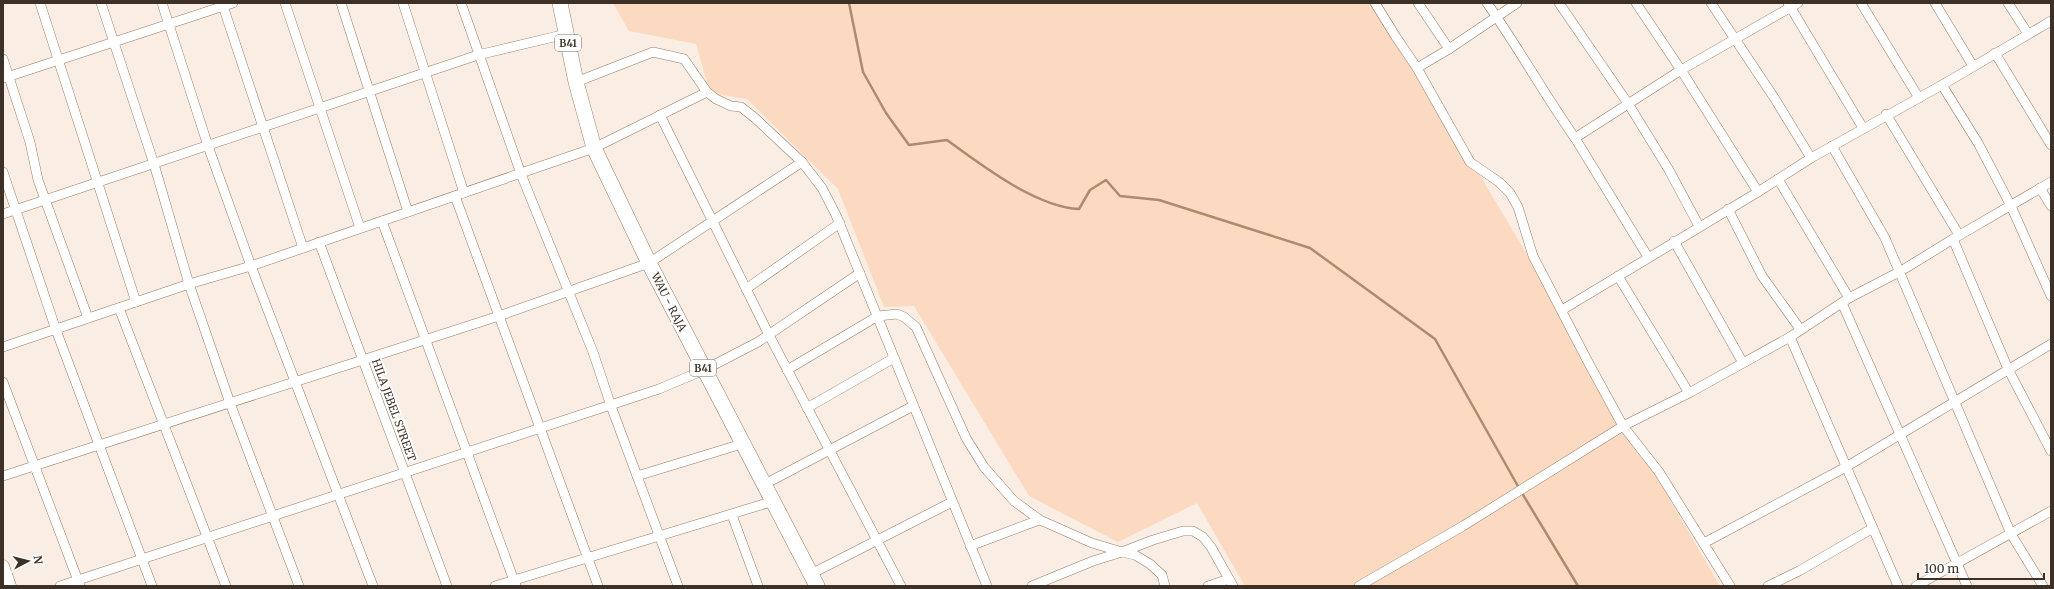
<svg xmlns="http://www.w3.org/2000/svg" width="2054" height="589" font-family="Merriweather,serif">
<rect width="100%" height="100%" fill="#faede3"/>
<polygon fill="#fbdac1" points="613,3 1377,3 1525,251 1720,586 1245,586 1197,503 1118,542 1029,496 914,306 884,307 838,189 747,99 710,93 696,44 629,31"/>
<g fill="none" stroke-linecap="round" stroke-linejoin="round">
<g stroke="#af8b6d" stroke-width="2.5">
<path d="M849 3 863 72 886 113 909 145 947 140C981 165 1036 207 1079 209L1090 190 1106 180 1120 196 1159 200 1310 248 1435 339 1519 488"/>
<polyline points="1522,493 1578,586"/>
</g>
<g stroke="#987b64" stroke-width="10">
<g id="minor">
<polyline points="40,3 136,302"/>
<polyline points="101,3 154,164 189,284 230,403 299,586"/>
<polyline points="162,3 208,146 251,266 373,586"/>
<polyline points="222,3 303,248"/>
<polyline points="285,3 360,228"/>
<polyline points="341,3 408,212"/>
<polyline points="403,3 464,193"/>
<polyline points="461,3 521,174 593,352 611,406 678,586"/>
<polyline points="1375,3 1396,37 1417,68 1470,162 1499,182 1510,193 1518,207 1533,256 1587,360 1623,426 1659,472 1730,586"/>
<polyline points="1418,3 1449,49"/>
<path d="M1487 3C1518 47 1544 94 1575 138L1681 70 1798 3"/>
<polyline points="1559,3 1629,105 1669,170 1699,226"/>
<polyline points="1636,3 1681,70 1758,192"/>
<polyline points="1711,3 1775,99 1811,158"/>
<polyline points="1788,3 1863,128"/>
<polyline points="1861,3 1919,98"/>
<polyline points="1935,3 1973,66"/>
<polyline points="2008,3 2028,34"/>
<polyline points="1995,53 2051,145"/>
<polyline points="3,59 30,142 38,180 88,318"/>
<polyline points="1417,68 1449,49 1517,3"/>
<polyline points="4,78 233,3"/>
<polyline points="576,82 653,52 684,59 707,92 716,99 731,106 741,107 755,118 802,162 822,188 836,215 987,586"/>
<polyline points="1942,85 1978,143 2011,206 2051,296"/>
<polyline points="1886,114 1959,235"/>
<polyline points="660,115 769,335 901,586"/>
<polyline points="1575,138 1648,257"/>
<polyline points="1832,146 1885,238 2011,534 2043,586"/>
<polyline points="3,172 56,330 152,586"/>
<polyline points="1778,179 1849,298"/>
<polyline points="2040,188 2051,206"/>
<polyline points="455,196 598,586"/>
<polyline points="1728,209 1762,276 1800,329"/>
<polyline points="3,214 478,55 566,34"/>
<polyline points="382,221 516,586"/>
<polyline points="1953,239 2008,369 2051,451"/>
<polyline points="1674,241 1743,363"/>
<polyline points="319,242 447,586"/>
<polyline points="1618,276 1689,393"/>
<polyline points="746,289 840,223"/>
<polyline points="1842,303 1967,586"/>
<polyline points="119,308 226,586"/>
<polyline points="1562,310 1758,192 1811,158 1942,85 2051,21"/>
<polyline points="1790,337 1898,586"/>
<polyline points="3,347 189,284 251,266 594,148 707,92"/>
<polyline points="787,370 878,316 897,314 904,317 916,327 966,438 984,467 1014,501 1040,520 1092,543 1122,552 1153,540 1183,531 1193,531 1203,537 1211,547 1233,586"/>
<polyline points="3,382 80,586"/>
<polyline points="807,408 894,358"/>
<polyline points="3,476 499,316 649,263 802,162"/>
<polyline points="637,476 745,443"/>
<polyline points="765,484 913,406"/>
<polyline points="732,515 758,586"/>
<polyline points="1704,543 1846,467 2051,344"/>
<polyline points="970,546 1039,520"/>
<polyline points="811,574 952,502"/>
<polyline points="60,586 659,389 704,370 758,342 860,273"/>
<polyline points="495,586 774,501"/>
<polyline points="1032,586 1093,561 1122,552 1135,555 1150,564 1162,575 1165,586"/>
<polyline points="1208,586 1229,579"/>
<polyline points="1359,586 1463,526 1623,426 1689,393 1790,337 1849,298 1901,271 1953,239 2051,182"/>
<polyline points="1768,586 1799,571 1873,528"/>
<polyline points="1916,586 2051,511"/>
</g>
</g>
<g stroke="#987b64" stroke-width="13">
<polyline id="tertiary" points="3,566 10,586"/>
</g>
<g stroke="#987b64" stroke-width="16">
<polyline id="primary" points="560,3 576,82 594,148 649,263 817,586"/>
</g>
<use href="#minor" stroke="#fff" stroke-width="9"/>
<use href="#tertiary" stroke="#fff" stroke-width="12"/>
<use href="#primary" stroke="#fff" stroke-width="15"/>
</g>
<g text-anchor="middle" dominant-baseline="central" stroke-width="4" stroke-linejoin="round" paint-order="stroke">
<g fill="#fff" stroke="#776f68" stroke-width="1">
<rect x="555" y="35" width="26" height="16" rx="3"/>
<rect x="690" y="360" width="26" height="16" rx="3"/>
</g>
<g font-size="10" font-weight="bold" fill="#3d3127">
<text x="568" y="43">B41</text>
<text x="703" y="368">B41</text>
</g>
<g font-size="11" fill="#3d3127" stroke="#fff">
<text transform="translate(669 302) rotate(63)">WAU - RAJA</text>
<text transform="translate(394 410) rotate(70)">HILA JEBEL STREET</text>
</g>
</g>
<rect width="2054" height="589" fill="none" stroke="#3d3127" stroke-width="8"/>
<g transform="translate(28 561) rotate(83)" stroke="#ffffff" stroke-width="3" paint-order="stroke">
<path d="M0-3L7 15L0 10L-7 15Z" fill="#3d3127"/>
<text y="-6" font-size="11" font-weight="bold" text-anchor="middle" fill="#3d3127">N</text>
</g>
<path d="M1918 573v6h126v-6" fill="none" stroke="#3d3127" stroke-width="2"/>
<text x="1924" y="573" font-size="12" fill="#3d3127" stroke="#ffffff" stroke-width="3" paint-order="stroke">100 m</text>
</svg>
